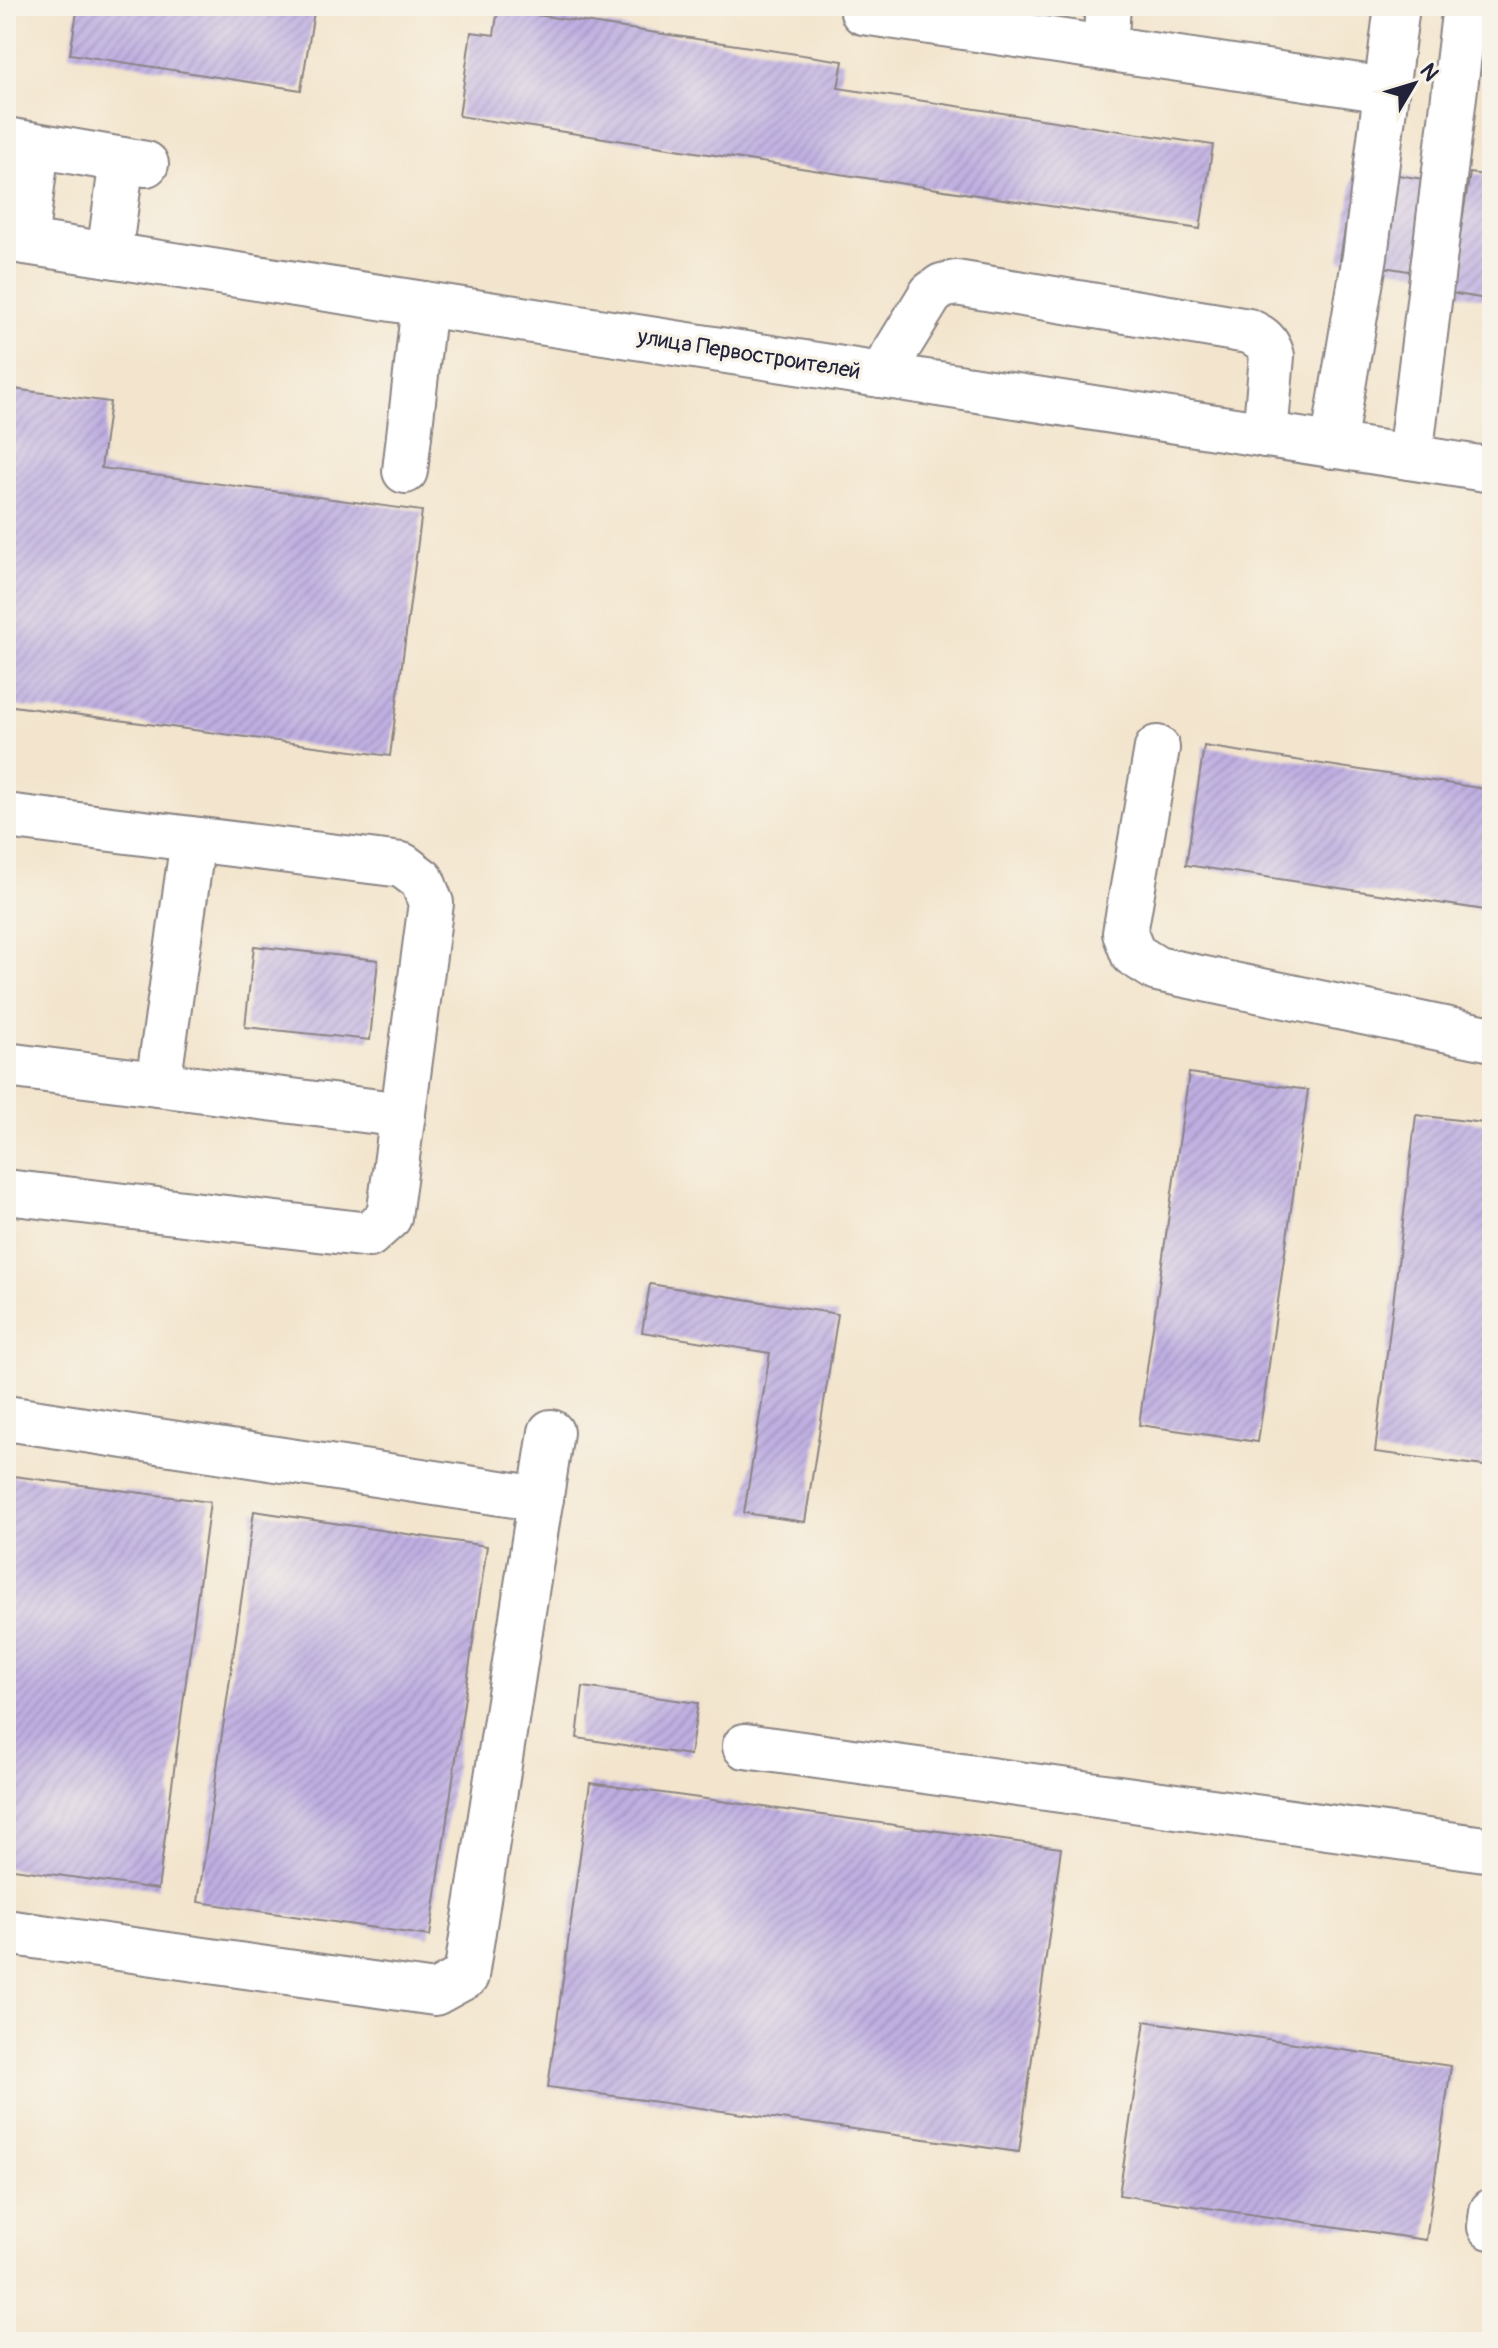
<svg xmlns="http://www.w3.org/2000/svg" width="1498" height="2348" font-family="Pangolin,sans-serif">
<defs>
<pattern id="building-hatch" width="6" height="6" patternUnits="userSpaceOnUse" patternTransform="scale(2)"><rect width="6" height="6" fill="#beaee1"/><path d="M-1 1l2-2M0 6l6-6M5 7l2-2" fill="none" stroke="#a395c2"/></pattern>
</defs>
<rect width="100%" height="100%" fill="#f7f3e8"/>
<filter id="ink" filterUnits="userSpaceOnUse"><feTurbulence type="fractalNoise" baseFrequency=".0125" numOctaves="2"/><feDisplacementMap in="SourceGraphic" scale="16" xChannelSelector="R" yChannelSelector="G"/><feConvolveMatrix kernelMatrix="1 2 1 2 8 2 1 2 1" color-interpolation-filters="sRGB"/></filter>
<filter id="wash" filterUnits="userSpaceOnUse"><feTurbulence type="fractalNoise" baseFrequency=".006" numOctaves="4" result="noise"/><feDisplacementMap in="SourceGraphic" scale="32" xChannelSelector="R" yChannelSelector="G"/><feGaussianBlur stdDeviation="1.8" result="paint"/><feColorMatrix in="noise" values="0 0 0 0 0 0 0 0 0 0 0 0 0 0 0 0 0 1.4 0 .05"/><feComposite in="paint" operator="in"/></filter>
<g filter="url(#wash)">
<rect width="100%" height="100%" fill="#f3e5cd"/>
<g id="blocks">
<g fill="url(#building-hatch)">
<polygon points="78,6 315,6 301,90 70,54"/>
<polygon points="498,9 843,61 838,88 1213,145 1200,229 459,116 471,32 494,35"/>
<polygon points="1355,168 1466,186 1452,278 1340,260"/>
<polygon points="1470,173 1492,176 1492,227 1487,260 1492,247 1492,300 1450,293"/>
<polygon points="6,388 110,402 101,468 422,511 390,756 6,705"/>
<polygon points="1204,746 1492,790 1492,911 1186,865"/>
<polygon points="254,946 378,960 370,1040 245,1027"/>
<polygon points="1189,1073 1308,1090 1258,1442 1139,1425"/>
<polygon points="1416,1115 1492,1124 1492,1467 1375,1452"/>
<polygon points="650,1284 838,1314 805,1522 744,1513 770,1353 642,1332"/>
<polygon points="6,1475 210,1502 158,1889 6,1868"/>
<polygon points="254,1511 487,1546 430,1936 198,1902"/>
<polygon points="583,1687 698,1703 690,1755 577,1738"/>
<polygon points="590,1783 1061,1848 1019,2152 548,2087"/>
<polygon points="1145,2021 1451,2066 1426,2240 1119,2195"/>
</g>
</g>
</g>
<g filter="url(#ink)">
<use href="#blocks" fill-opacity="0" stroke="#8a8484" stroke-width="2"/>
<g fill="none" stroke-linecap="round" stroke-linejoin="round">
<g stroke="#8a8484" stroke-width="48">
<g id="minor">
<polyline points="863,12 1386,90"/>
<polyline points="1105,48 1108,6"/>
<polyline points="6,140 146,164"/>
<polyline points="6,239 1492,470"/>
<polyline points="25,242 37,146"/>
<polyline points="109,255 122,160"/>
<path d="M881 375 931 294 942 286 956 283 1248 331C1262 337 1268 342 1272 356L1265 435"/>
<polyline points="1333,446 1365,256 1397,6"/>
<polyline points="1410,457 1465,6"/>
<polyline points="405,471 424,304"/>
<polyline points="1157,748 1125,933 1133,954 1157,969 1492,1039"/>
<polyline points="6,816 402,865 422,880 431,903 389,1217 369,1235 6,1192"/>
<polyline points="6,1065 403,1115"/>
<polyline points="158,1084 193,840"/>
<polyline points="6,1418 541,1499"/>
<polyline points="745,1746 1492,1850"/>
<polyline points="6,1932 435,1993 466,1976 551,1432"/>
<polyline points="1490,2227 1492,2211"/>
</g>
</g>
<use href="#minor" stroke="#fff" stroke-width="44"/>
</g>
</g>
<g text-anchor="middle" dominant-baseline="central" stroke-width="7" stroke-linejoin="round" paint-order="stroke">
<g font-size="22" fill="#22223b" stroke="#f7f3e8">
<text transform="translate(749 354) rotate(9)">улица Первостроителей</text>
</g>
</g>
<rect width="1498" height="2348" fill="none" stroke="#f7f3e8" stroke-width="32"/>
<g transform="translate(1414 84) rotate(52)" stroke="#f7f3e8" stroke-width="6" paint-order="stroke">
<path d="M0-6L14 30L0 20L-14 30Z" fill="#22223b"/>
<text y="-12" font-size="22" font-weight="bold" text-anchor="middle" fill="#22223b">N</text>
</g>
</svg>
